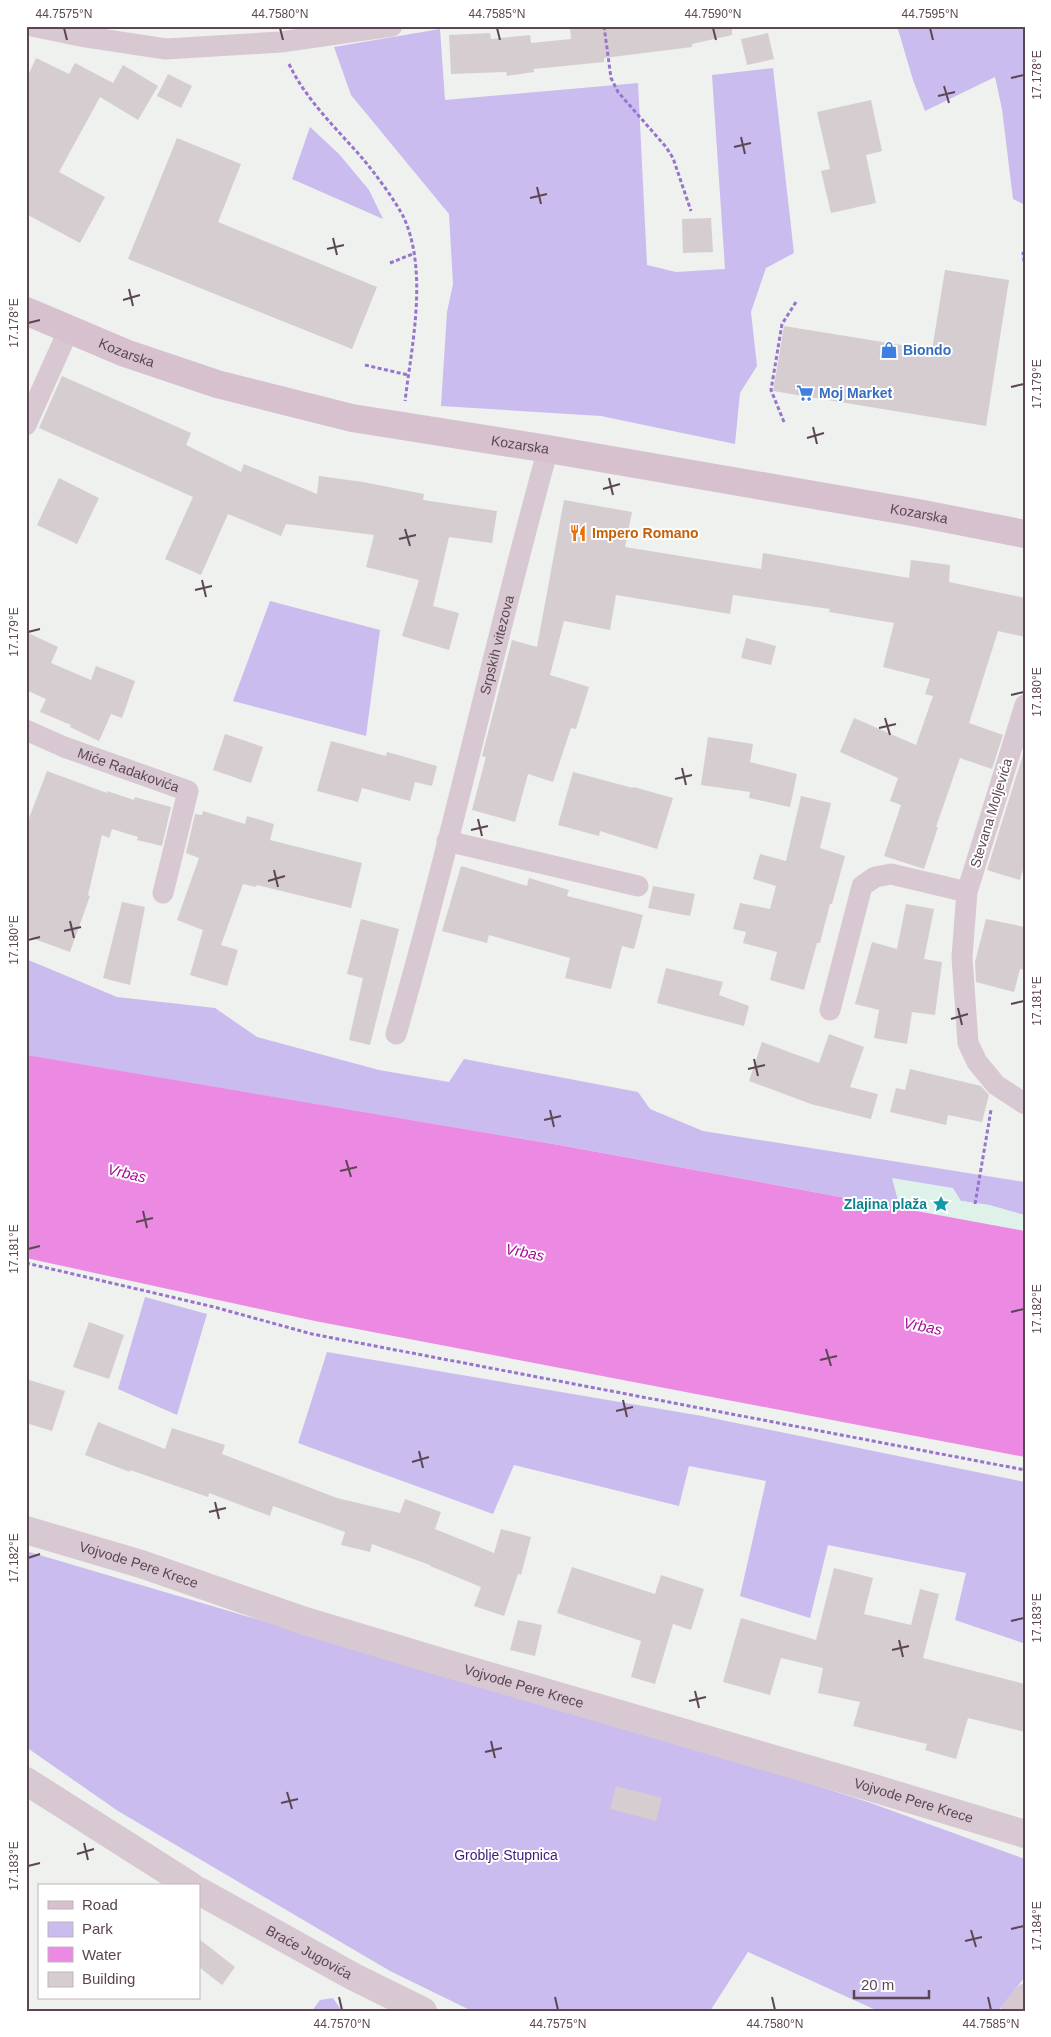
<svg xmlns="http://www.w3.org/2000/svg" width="1051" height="2037" font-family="Arial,sans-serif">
<rect width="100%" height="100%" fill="#eef1ee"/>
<g fill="#cabcef">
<polygon points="897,26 1025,26 1025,205 1013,199 1002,109 995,77 925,111 913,80"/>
<polygon points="440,29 445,100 638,83 647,265 676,272 725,269 712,75 773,68 794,253 766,268 751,312 757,366 740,393 735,444 601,416 441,406 447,312 453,284 449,214 351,95 334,47"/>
<polygon points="310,127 339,154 369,190 383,219 292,179"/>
<polygon points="270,601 380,630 366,736 233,701"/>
<polygon points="26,959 117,997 215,1008 257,1037 379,1070 449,1082 464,1059 638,1092 650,1109 703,1131 1025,1182 1025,1218 1024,1215 989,1205 961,1201 893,1179 900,1208 559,1145 35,1057 26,1055"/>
<polygon points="145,1297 207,1314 177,1415 118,1389"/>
<polygon points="327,1352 702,1416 1025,1482 1023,1643 955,1620 966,1573 828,1545 810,1618 740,1596 766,1481 689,1466 679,1506 514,1465 493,1514 298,1443"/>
<polygon points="26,1551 757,1767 868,1802 1025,1859 1025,1977 998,2011 878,2011 748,1952 710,2011 472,2011 390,1971 118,1811 26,1747"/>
<polygon points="333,1998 342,2011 312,2011 320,2000"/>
</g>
<polygon fill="#dff2ea" points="892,1178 953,1188 961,1201 989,1205 1024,1215 1025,1231 900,1208"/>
<polygon fill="#ec89e2" points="26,1055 559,1145 1025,1231 1025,1457 315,1321 26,1258"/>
<g fill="#d6cdd1">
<polygon points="570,26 732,26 732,35 692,44 692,47 604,58 604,62 534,69 534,72 507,76 506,72 451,74 449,35 490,33 491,39 530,35 531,43 571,39"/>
<polygon points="768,33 774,59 747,65 741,39"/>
<polygon points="36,58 69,74 75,63 113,83 123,65 158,86 138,120 100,97 59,172 105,197 80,243 26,214 26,80"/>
<polygon points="168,74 192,86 181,108 157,96"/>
<polygon points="871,100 882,151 866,155 876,203 831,213 821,171 830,169 817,112"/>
<polygon points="177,138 241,164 218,222 377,287 352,349 128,259"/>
<polygon points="711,218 713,252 683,253 682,219"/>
<polygon points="945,270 1009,280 986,426 773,391 784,326 932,350"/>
<polygon points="62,376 191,433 186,445 241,472 244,464 317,494 319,476 363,482 424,494 423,500 497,511 492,543 449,537 433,606 459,613 449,650 402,636 419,580 366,567 374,535 286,524 281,536 228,514 201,575 165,559 193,497 39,428"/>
<polygon points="59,478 99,498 77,544 37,525"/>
<polygon points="564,500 632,512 625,547 761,569 763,553 909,578 911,560 950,565 949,582 1025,598 1025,637 998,631 969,723 1003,735 992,769 960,758 936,827 938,827 924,869 884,856 901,805 890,801 898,778 840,752 854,718 916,745 933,696 925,694 930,679 883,667 894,623 829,612 830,609 733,595 730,614 616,595 610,630 564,621 550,675 589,687 576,729 571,728 553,782 528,774 515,822 472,810 486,757 482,756 512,640 537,647"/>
<polygon points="26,632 58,647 51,663 91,680 96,666 135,681 122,718 111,714 99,741 70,727 71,725 40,712 46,699 26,690"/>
<polygon points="746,638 776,646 771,665 741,658"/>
<polygon points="225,734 263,747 251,783 213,770"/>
<polygon points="708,737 753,744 750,762 797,774 790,807 749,798 750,792 701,785"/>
<polygon points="331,741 386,756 387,752 437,766 432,786 415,782 410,801 362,788 358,802 317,791"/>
<polygon points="1025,748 1025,863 1020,880 987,870"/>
<polygon points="47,771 107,793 107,791 134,800 135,797 171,807 162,846 137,840 138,837 112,829 109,838 102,835 88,895 90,896 70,952 26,936 26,826"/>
<polygon points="573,772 633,788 634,787 673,798 657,849 600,831 599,836 558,825"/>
<polygon points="801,796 831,803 820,848 845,856 832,904 830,904 820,943 817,943 804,990 770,980 777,952 743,943 746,932 733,929 740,903 770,909 776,886 753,879 760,854 786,861"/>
<polygon points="203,811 245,824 247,816 274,824 270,840 362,863 351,908 257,885 256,887 243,884 221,945 238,950 227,986 190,975 203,930 177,920 199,858 186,853 195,814 202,815"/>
<polygon points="461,866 527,886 529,878 569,890 567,896 643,915 634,949 622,946 611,989 565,978 570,958 489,935 487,943 442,931"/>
<polygon points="653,886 695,894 690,916 648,908"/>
<polygon points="122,902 145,907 130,985 103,978"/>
<polygon points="906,904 934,909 924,959 942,962 935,1015 912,1012 907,1044 874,1038 879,1010 855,1004 872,942 897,949"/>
<polygon points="361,919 399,929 370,1045 349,1040 363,978 347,974"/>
<polygon points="986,919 1025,927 1025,970 1020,969 1014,992 976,982 975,962"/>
<polygon points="666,968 723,982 719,995 749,1006 744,1026 657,1003"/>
<polygon points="829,1034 864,1047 850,1087 878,1094 871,1119 811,1104 749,1081 762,1042 819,1063"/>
<polygon points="910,1069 981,1086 989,1095 982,1122 948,1115 946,1125 890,1112 896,1088 905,1090"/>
<polygon points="89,1322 124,1335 109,1379 73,1367"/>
<polygon points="26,1379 65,1391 52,1431 26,1423"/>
<polygon points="98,1422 165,1449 172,1428 225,1445 222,1454 337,1498 400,1513 405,1499 441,1512 435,1529 494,1553 501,1529 531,1537 521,1575 518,1574 504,1616 474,1606 481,1587 430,1566 430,1565 372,1544 370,1552 341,1545 345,1532 273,1506 270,1516 209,1493 208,1497 130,1470 130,1472 85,1455"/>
<polygon points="572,1567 655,1594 661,1575 704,1589 691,1630 673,1624 655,1684 631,1677 641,1641 557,1613"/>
<polygon points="834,1568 873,1578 864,1614 911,1625 920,1589 939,1594 923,1658 1025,1684 1025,1732 968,1718 956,1759 925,1750 927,1744 853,1726 860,1702 818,1693 823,1668 781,1658 770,1695 723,1682 741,1618 816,1640"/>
<polygon points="518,1620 542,1625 535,1656 510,1650"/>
<polygon points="616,1786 662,1798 656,1821 610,1809"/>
<polygon points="199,1939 235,1967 222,1985 199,1967"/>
</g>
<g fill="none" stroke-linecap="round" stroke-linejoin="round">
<g stroke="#9874cd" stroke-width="3" stroke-dasharray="4 2.5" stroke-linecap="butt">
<polyline points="604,26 611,78 618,92 666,147 673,158 691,211"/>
<path d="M289 64C306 100 337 129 363 159 374 172 397 203 404 218 428 272 412 344 405 401"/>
<polyline points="1025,253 1023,253 1025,267"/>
<polyline points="390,263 415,253"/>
<polyline points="365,365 408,375"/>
<polyline points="784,422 771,390 782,324 796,302"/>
<polyline points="975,1204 991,1110"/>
<polyline points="26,1263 214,1307 312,1334 1025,1470"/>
</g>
<g stroke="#d8c8d2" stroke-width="21">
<polyline points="32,26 80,36 166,49 281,42 392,26"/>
<polyline points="26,425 69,329"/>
<polyline points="1025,705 967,892 962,957 968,1043 977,1062 996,1085 1025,1104"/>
<path id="s1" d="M26 730 64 747 188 791 163 893"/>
<polyline points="447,841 638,886"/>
<polyline points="830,1010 862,886 875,877 891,874 967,892"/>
<path id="s2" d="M396 1034C452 841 494 643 548 449"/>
<polyline points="1011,2011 1025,1994"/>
</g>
<g stroke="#d8c8d2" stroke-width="28">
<path id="s3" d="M26 1530 141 1564 305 1621 438 1661 870 1787 1025 1834"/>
<polyline points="26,1781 191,1886"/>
<path id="s4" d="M199 1891 354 1977 423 2011"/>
</g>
<path stroke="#d7c1ce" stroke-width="28" id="s5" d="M26 311 125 353 217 384 352 418 548 449 918 513 1025 534"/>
</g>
<path fill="none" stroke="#5c4654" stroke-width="2" d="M64 28 67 40M280 28 283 40M497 28 500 40M713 28 716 40M930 28 933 40M1011 78 1024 75M944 86 949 103M938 96 955 92M741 137 745 154M734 147 751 143M537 187 541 204M530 198 547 194M333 238 337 255M327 249 344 245M129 289 133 306M123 300 140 295M28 323 40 320M1011 387 1024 384M813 427 817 444M807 438 824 433M609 478 613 495M603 489 620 484M405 529 410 546M399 539 416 535M202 580 206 597M195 590 212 586M28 632 40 629M1011 695 1024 692M885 718 890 735M879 728 896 724M682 768 686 785M675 779 692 775M478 819 482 836M471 830 488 826M274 870 278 887M268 881 285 876M70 921 74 938M64 931 81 927M28 940 40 937M1011 1004 1024 1001M958 1008 962 1025M951 1019 968 1014M754 1059 758 1076M748 1069 765 1065M550 1110 554 1127M544 1120 561 1116M346 1160 351 1177M340 1171 357 1167M143 1211 147 1228M136 1222 153 1218M28 1249 40 1246M1011 1312 1024 1309M826 1349 831 1366M820 1360 837 1356M623 1400 627 1417M616 1411 633 1407M419 1451 423 1468M412 1462 429 1457M215 1502 219 1519M209 1512 226 1508M28 1558 40 1554M1011 1621 1024 1618M899 1640 903 1657M892 1650 909 1646M695 1691 699 1708M689 1701 706 1697M491 1741 495 1758M485 1752 502 1748M287 1792 292 1809M281 1803 298 1799M84 1843 88 1860M77 1854 94 1849M28 1866 40 1863M1011 1929 1024 1926M971 1930 976 1947M965 1941 982 1937M339 1997 342 2010M555 1997 558 2010M772 1997 775 2010M988 1997 991 2010"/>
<defs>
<g id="shop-bare" transform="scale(1.35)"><path d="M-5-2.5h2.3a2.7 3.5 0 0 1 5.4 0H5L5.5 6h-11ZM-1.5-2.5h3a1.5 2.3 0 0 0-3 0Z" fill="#3f7fe0" stroke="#fff" stroke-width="2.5" paint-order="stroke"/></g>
<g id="supermarket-bare" transform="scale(1.35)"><path d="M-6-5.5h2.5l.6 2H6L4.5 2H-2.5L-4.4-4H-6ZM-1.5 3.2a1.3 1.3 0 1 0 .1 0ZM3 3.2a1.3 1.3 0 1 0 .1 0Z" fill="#3f7fe0" stroke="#fff" stroke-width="2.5" paint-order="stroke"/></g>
<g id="restaurant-bare" transform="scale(1.35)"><path d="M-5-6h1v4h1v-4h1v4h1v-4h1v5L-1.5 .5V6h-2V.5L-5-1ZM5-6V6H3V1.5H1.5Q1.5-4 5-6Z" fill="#e8710a" stroke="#fff" stroke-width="2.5" paint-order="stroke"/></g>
<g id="sight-bare" transform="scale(1.35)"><path d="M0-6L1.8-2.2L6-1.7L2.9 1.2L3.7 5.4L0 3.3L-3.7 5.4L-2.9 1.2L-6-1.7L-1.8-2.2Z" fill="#0f9aa8" stroke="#fff" stroke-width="2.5" paint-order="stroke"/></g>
</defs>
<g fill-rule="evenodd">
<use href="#shop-bare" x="889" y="350"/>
<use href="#supermarket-bare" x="805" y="393"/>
<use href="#restaurant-bare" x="578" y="533"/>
<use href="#sight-bare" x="941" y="1204"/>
</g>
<g text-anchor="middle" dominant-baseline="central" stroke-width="4" stroke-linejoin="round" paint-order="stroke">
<g font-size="14" font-weight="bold" fill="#366cbe" stroke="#fff" text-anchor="start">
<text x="903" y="350">Biondo</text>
<text x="819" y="393">Moj Market</text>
</g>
<g font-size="14" fill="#5c4654" stroke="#fff">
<text stroke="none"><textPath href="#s5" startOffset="109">Kozarska</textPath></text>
<text stroke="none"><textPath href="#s5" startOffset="514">Kozarska</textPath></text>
<text stroke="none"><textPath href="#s5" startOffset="919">Kozarska</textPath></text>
<text stroke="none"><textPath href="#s2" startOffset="402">Srpskih vitezova</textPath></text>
<text stroke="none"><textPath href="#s1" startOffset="110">Miće Radakovića</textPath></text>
<text transform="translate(991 813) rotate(-73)">Stevana Moljevića</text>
<text stroke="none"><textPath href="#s3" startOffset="118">Vojvode Pere Krece</textPath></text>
<text stroke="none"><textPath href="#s3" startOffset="522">Vojvode Pere Krece</textPath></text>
<text stroke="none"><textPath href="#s3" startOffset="928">Vojvode Pere Krece</textPath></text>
<text stroke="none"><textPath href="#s4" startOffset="126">Braće Jugovića</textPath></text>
</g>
<g font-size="14" font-weight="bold" fill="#c56008" stroke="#fff" text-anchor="start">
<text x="592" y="533">Impero Romano</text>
</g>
<g font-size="14" font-weight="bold" fill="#0d838f" stroke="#fff" text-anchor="end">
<text x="927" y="1204">Zlajina plaža</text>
</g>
<g font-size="14" fill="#3f177d" stroke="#fff">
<text x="506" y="1855">Groblje Stupnica</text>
</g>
<g font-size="15" font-style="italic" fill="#a90c99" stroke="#fff">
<text transform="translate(127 1173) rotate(13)">Vrbas</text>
<text transform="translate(525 1252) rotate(11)">Vrbas</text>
<text transform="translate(923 1326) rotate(11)">Vrbas</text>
</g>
</g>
<rect width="1051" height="2037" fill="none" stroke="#ffffff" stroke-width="55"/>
<rect x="38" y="1884" width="162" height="115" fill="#ffffff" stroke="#beb5bb"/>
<rect x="48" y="1901" width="25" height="8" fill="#d7c1ce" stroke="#beb5bb"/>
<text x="82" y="1910" font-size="15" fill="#5c4654">Road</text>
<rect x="48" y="1922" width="25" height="15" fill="#cabcef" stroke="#beb5bb"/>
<text x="82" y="1934" font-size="15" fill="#5c4654">Park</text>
<rect x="48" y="1947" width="25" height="15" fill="#ec89e2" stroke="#beb5bb"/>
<text x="82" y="1960" font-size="15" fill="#5c4654">Water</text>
<rect x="48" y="1972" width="25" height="15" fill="#d6cdd1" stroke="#beb5bb"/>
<text x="82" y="1984" font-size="15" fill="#5c4654">Building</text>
<path d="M854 1990v8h75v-8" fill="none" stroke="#5c4654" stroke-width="2.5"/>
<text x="861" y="1990" font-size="15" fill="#5c4654" stroke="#ffffff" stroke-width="4" paint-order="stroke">20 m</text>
<rect x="28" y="28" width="996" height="1982" fill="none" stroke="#5c4654" stroke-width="2"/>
<g font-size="12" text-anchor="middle" fill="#5c4654">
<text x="64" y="18">44.7575°N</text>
<text x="280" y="18">44.7580°N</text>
<text x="497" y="18">44.7585°N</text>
<text x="713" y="18">44.7590°N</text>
<text x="930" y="18">44.7595°N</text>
<text transform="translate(1037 75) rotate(-90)" y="4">17.178°E</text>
<text transform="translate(14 323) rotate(-90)" y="4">17.178°E</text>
<text transform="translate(1037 384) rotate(-90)" y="4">17.179°E</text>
<text transform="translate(14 632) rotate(-90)" y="4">17.179°E</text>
<text transform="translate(1037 692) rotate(-90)" y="4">17.180°E</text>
<text transform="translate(14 940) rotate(-90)" y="4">17.180°E</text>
<text transform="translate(1037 1001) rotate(-90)" y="4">17.181°E</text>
<text transform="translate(14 1249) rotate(-90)" y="4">17.181°E</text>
<text transform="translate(1037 1309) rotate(-90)" y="4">17.182°E</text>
<text transform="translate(14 1558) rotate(-90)" y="4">17.182°E</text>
<text transform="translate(1037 1618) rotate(-90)" y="4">17.183°E</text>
<text transform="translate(14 1866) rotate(-90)" y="4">17.183°E</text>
<text transform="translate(1037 1926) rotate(-90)" y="4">17.184°E</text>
<text x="342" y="2028">44.7570°N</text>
<text x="558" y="2028">44.7575°N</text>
<text x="775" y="2028">44.7580°N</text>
<text x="991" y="2028">44.7585°N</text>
</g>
</svg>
